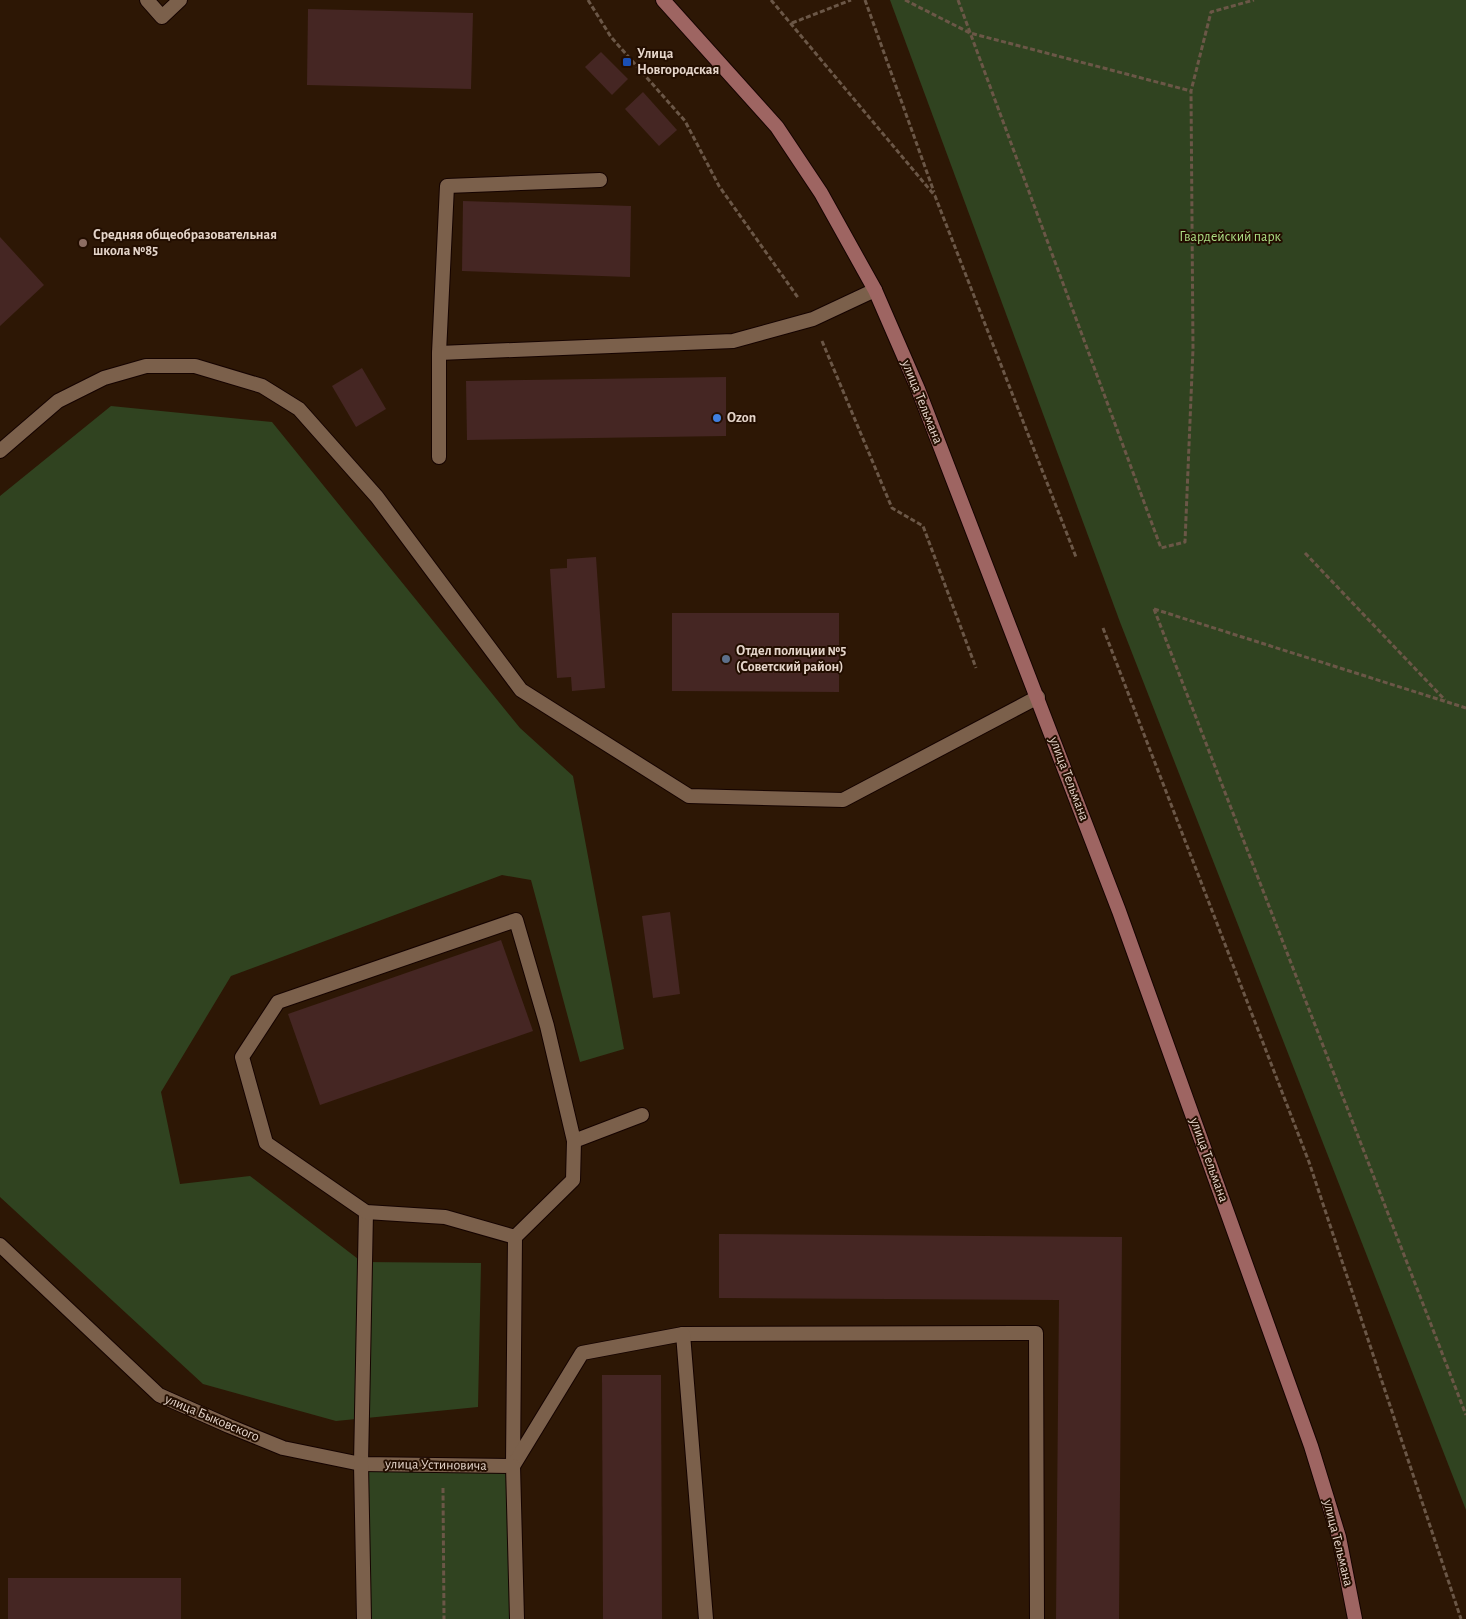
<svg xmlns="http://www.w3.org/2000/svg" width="1466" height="1619" font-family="'Alegreya Sans',sans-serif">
<rect width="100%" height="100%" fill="#2d1705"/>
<g fill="#304320">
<polygon points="890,0 1466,0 1466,1510 1120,622"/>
<polygon points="111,406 272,422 520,728 573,776 624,1049 580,1062 531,880 502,875 231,976 161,1092 180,1184 250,1176 362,1262 481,1263 478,1407 336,1421 203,1384 0,1197 0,496"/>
<polygon points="361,1464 513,1466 517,1619 364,1619"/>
</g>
<g fill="#452623">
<polygon points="308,9 473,13 471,89 307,85"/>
<polygon points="601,52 628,79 612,95 585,67"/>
<polygon points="643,92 677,130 659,146 625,109"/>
<polygon points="463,201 631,206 630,277 462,271"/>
<polygon points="0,237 44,285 0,326"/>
<polygon points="362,368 386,409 356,427 332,386"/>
<polygon points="726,377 726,436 467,440 466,381"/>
<polygon points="596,557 605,688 572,691 571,677 557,678 550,569 567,568 567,559"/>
<polygon points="672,613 839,613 839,692 672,691"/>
<polygon points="670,912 680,994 653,998 642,916"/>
<polygon points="501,940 533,1031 320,1105 288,1014"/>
<polygon points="719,1234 1122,1237 1119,1619 1056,1619 1059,1300 719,1298"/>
<polygon points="602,1375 661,1375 662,1619 603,1619"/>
<rect x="8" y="1578" width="173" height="41"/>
</g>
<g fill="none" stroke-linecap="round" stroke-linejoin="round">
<g stroke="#150300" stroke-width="16">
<g id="service">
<polyline points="147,0 162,17 180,0"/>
<polyline points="439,353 447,186 600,180"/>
<polyline points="0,451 58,401 104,378 146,366 195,366 262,386 299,409 377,497 521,690 689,796 843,800 1038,697"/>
<polyline points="439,457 439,353 733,341 813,319 875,290"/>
<polyline points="574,1141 642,1115"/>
<polyline points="683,1334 1036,1333 1037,1619"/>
<polyline points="361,1464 366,1212"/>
<polyline points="513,1466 515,1237 573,1180 574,1141 547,1026 516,920 278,1002 242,1057 266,1143 366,1212 445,1217 515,1237"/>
<polyline points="513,1466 582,1353 683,1334 706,1619"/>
</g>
</g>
<g stroke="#150300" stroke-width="16">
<g id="minor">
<polyline points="0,1245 159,1395 229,1426 283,1448 361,1464 513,1466 517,1619"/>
<polyline points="361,1464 364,1619"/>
</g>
</g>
<g stroke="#150300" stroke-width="16">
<polyline id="secondary" points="663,0 777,127 821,193 875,290 918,389 1119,911 1311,1446 1339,1537 1355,1619"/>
</g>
<g stroke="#6b5747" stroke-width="3" stroke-dasharray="5 2.5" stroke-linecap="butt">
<polyline points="588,0 611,37 685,121 719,186 799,299"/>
<polyline points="771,0 935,196 1076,557"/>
<polyline points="865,0 934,192"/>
<polyline points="905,0 970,33 1191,91"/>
<polyline points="958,0 1161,548 1185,542 1193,349 1191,91 1211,12 1254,0"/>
<polyline points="792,23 851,0"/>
<polyline points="822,341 892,508 923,526 976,668"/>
<polyline points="1305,553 1445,700"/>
<polyline points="1154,609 1466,1415"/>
<polyline points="1154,609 1466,708"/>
<polyline points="1103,628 1309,1162 1461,1619"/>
<polyline points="443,1488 444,1619"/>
</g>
<use href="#service" stroke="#7b604b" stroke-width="14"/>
<use href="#minor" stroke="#7b604b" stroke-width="14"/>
<use href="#secondary" stroke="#9e6562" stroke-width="14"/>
</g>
<rect fill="#1a4fb4" stroke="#230e00" stroke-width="2" x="622" y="57" width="10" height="10" rx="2.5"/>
<circle fill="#8d6e63" stroke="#230e00" stroke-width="2" cx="83" cy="243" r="5"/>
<circle fill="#3f7fe0" stroke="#230e00" stroke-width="2" cx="717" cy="418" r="5"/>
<circle fill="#5c6f8a" stroke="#230e00" stroke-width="2" cx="726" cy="659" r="5"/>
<g text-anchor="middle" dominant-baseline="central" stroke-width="4" stroke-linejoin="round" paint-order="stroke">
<g font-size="14" font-weight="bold" fill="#e5d5ca" stroke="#230e00" text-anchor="start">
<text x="637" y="54">Улица<tspan x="637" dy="16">Новгородская</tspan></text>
<text x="93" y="235">Средняя общеобразовательная<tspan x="93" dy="16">школа №85</tspan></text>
<text x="727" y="418">Ozon</text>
<text x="736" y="651">Отдел полиции №5<tspan x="736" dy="16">(Советский район)</tspan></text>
</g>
<g font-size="14" fill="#acde84" stroke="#230e00">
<text x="1230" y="237">Гвардейский парк</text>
</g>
<g font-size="14" fill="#e5d5ca" stroke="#230e00">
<text transform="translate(922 402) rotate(68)">улица Тельмана</text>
<text transform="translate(1069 779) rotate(69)">улица Тельмана</text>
<text transform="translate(1209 1160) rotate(70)">улица Тельмана</text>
<text transform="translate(212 1418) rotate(23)">улица Быковского</text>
<text transform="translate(436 1465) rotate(1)">улица Устиновича</text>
<text transform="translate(1338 1543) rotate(76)">улица Тельмана</text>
</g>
</g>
</svg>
